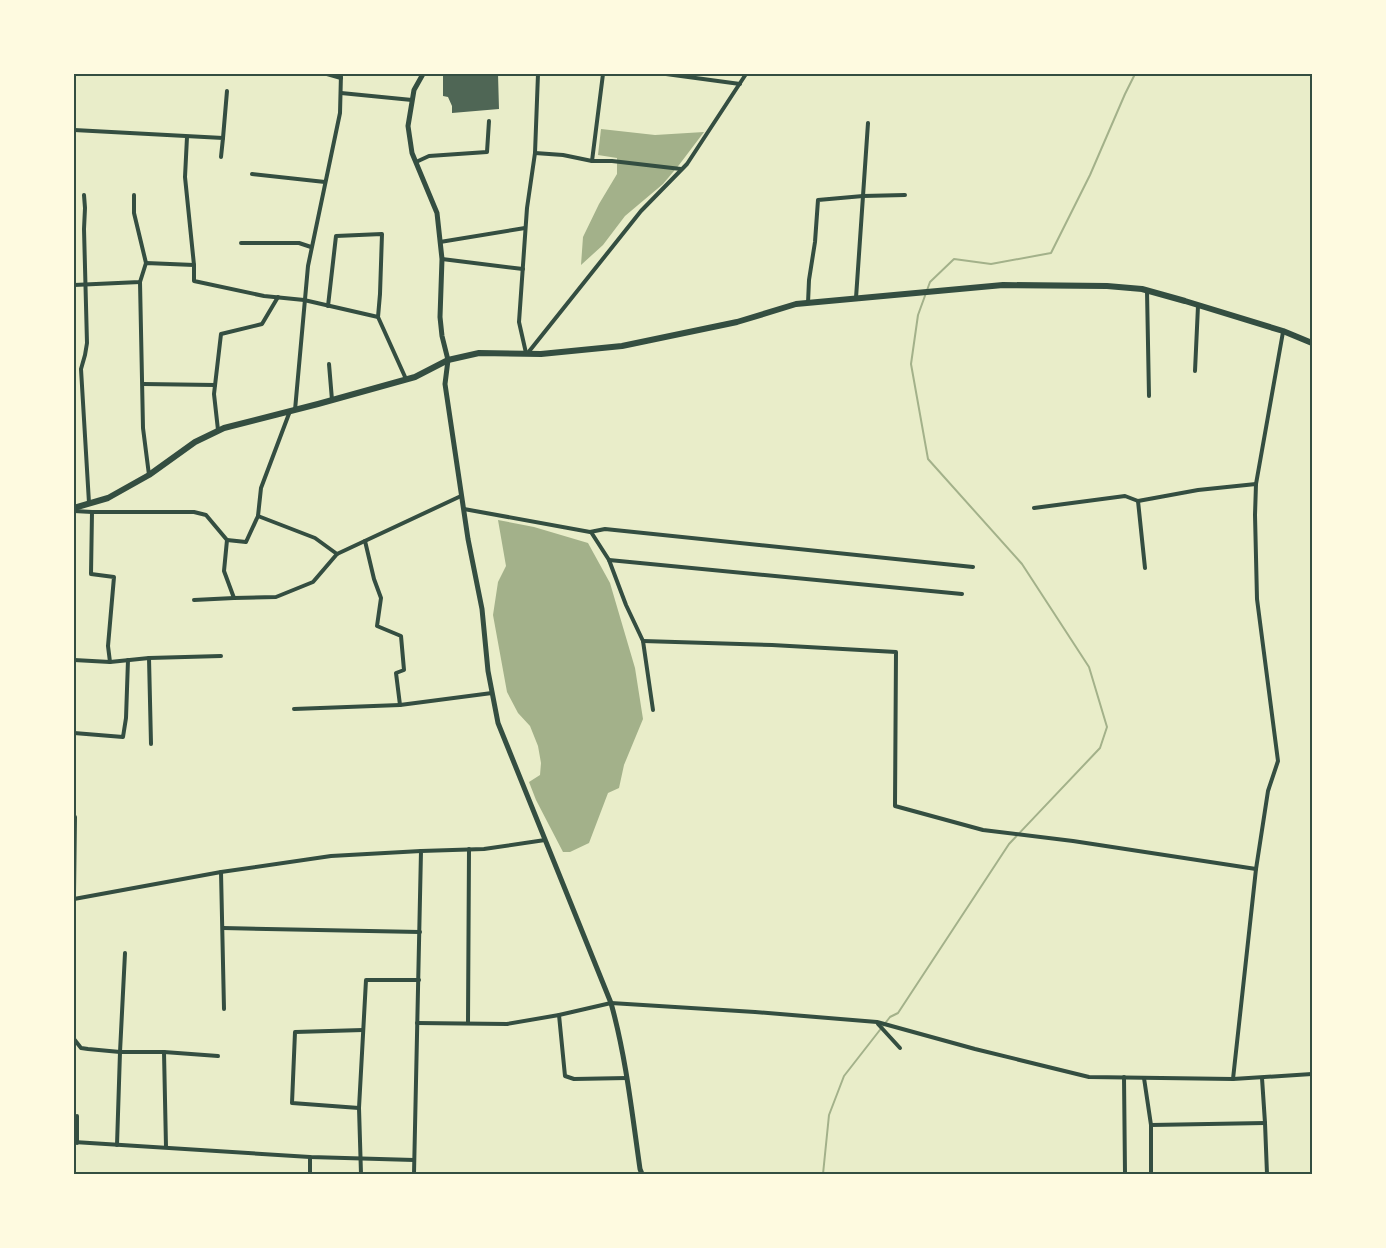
<svg xmlns="http://www.w3.org/2000/svg" width="1386" height="1248" font-family="'Asap Condensed',sans-serif">
<rect width="100%" height="100%" fill="#e9edc9"/>
<g fill="#a3b18a">
<polygon points="601,129 655,135 704,132 679,165 663,184 625,216 603,245 581,265 583,237 599,204 617,174 617,158 598,155"/>
<polygon points="498,520 534,527 588,543 610,583 635,668 643,719 624,765 619,788 608,793 589,843 570,852 563,852 536,800 529,782 540,775 541,763 538,746 530,726 518,713 507,692 493,615 498,582 506,566"/>
</g>
<g fill="none" stroke-linecap="round" stroke-linejoin="round">
<polyline stroke="#a3b18a" stroke-width="2" points="823,1174 829,1115 844,1076 890,1017 898,1013 1009,844 1100,748 1107,727 1089,667 1022,564 928,459 911,364 918,315 930,282 954,259 991,264 1051,253 1090,175 1125,94 1135,74"/>
</g>
<polygon fill="#4f6655" points="449,74 498,74 499,109 452,113 452,106 448,97 443,96 443,75"/>
<g fill="none" stroke-linecap="round" stroke-linejoin="round">
<g stroke="#344e41" stroke-width="4">
<polyline points="327,74 341,78"/>
<polyline points="666,74 740,84"/>
<polyline points="341,93 412,100"/>
<polyline points="74,130 223,138 221,157"/>
<polyline points="187,137 185,177 194,265"/>
<polyline points="223,138 227,91"/>
<polyline points="535,153 563,155 592,161 612,161 681,169"/>
<polyline points="592,161 603,74"/>
<polyline points="416,162 429,156 487,152 489,121"/>
<polyline points="252,174 325,182"/>
<polyline points="84,195 85,208 84,229 87,343 85,355 81,369 89,503"/>
<polyline points="134,195 134,213 146,263"/>
<polyline points="440,242 525,228"/>
<polyline points="241,243 299,243 311,247"/>
<polyline points="442,259 523,269"/>
<polyline points="140,282 143,428 149,475"/>
<polyline points="74,285 140,282 146,263 194,265 194,281 264,296 304,300 378,317 406,379"/>
<polyline points="1147,291 1149,396"/>
<polyline points="856,298 868,123"/>
<polyline points="808,303 809,280 815,242 818,200 863,196 905,195"/>
<polyline points="328,306 336,236 382,234 380,294 378,317"/>
<polyline points="526,353 519,322 527,208 535,153 538,74"/>
<polyline points="527,354 641,211 687,164 746,74"/>
<polyline points="329,364 332,400"/>
<polyline points="1195,371 1198,306"/>
<polyline points="143,384 215,385"/>
<polyline points="295,410 308,266 340,113 341,74"/>
<polyline points="218,430 214,394 221,334 262,324 278,297"/>
<polyline points="1138,501 1145,568"/>
<polyline points="1034,508 1125,496 1138,501 1198,490 1256,484"/>
<polyline points="464,509 590,532 605,529 973,567"/>
<polyline points="74,511 92,512 194,512 206,515 227,540 224,571 234,598 276,597 313,582 337,554 461,496"/>
<polyline points="92,512 91,574 114,577 108,646 110,662"/>
<polyline points="258,516 315,538 337,554"/>
<polyline points="591,532 609,560 626,605 643,641 653,710"/>
<polyline points="227,540 246,542 258,516 261,488 290,411"/>
<polyline points="365,541 374,579 381,598 377,626 401,636 404,670 396,673 400,705 492,693"/>
<polyline points="609,560 962,594"/>
<polyline points="194,600 234,598"/>
<polyline points="643,641 772,645 896,652 895,806 983,830 1073,841 1256,869"/>
<polyline points="149,658 151,744"/>
<polyline points="74,660 110,662 149,658 221,656"/>
<polyline points="294,709 400,705"/>
<polyline points="74,733 123,737 126,718 128,660"/>
<polyline points="74,817 75,817 74,894"/>
<polyline points="74,899 221,872"/>
<polyline points="223,928 420,932"/>
<polyline points="224,1009 221,872 331,856 421,851"/>
<polyline points="559,1015 565,1076 574,1079 627,1078"/>
<polyline points="417,1023 507,1024 559,1015 611,1003 755,1012 877,1022 975,1049 1089,1077 1233,1079 1312,1074"/>
<polyline points="468,1023 469,849"/>
<polyline points="878,1024 900,1048"/>
<polyline points="74,1039 81,1048 88,1049 120,1052 164,1052 218,1056"/>
<polyline points="164,1052 166,1147"/>
<polyline points="1124,1077 1125,1174"/>
<polyline points="1144,1078 1151,1125 1151,1174"/>
<polyline points="1262,1078 1265,1123 1267,1174"/>
<polyline points="1233,1079 1256,869 1268,791 1278,761 1257,599 1255,515 1256,484 1283,332"/>
<polyline points="359,1108 292,1103 295,1032 363,1030"/>
<polyline points="77,1116 77,1143"/>
<polyline points="1151,1125 1265,1123"/>
<polyline points="74,1142 310,1157 414,1160"/>
<polyline points="117,1145 120,1052 125,953"/>
<polyline points="310,1174 310,1157"/>
<polyline points="361,1174 359,1108 366,980 419,980"/>
<polyline points="414,1174 421,851 484,849 545,840"/>
</g>
<path stroke="#344e41" stroke-width="5" d="M423 74 414 90 408 126 412 153 437 213 442 259 440 317 442 336 448 360 445 384 468 539 482 609 488 671 498 723 611 1003C626 1057 632 1113 640 1169L642 1174"/>
<polyline stroke="#344e41" stroke-width="6" points="74,508 108,498 149,475 195,442 224,428 318,404 415,377 448,360 479,353 541,354 622,346 737,322 796,304 1003,285 1107,286 1142,289 1185,301 1283,331 1312,343"/>
</g>
<rect width="1386" height="1248" fill="none" stroke="#fefae0" stroke-width="150"/>
<rect x="75" y="75" width="1236" height="1098" fill="none" stroke="#344e41" stroke-width="2"/>
</svg>
